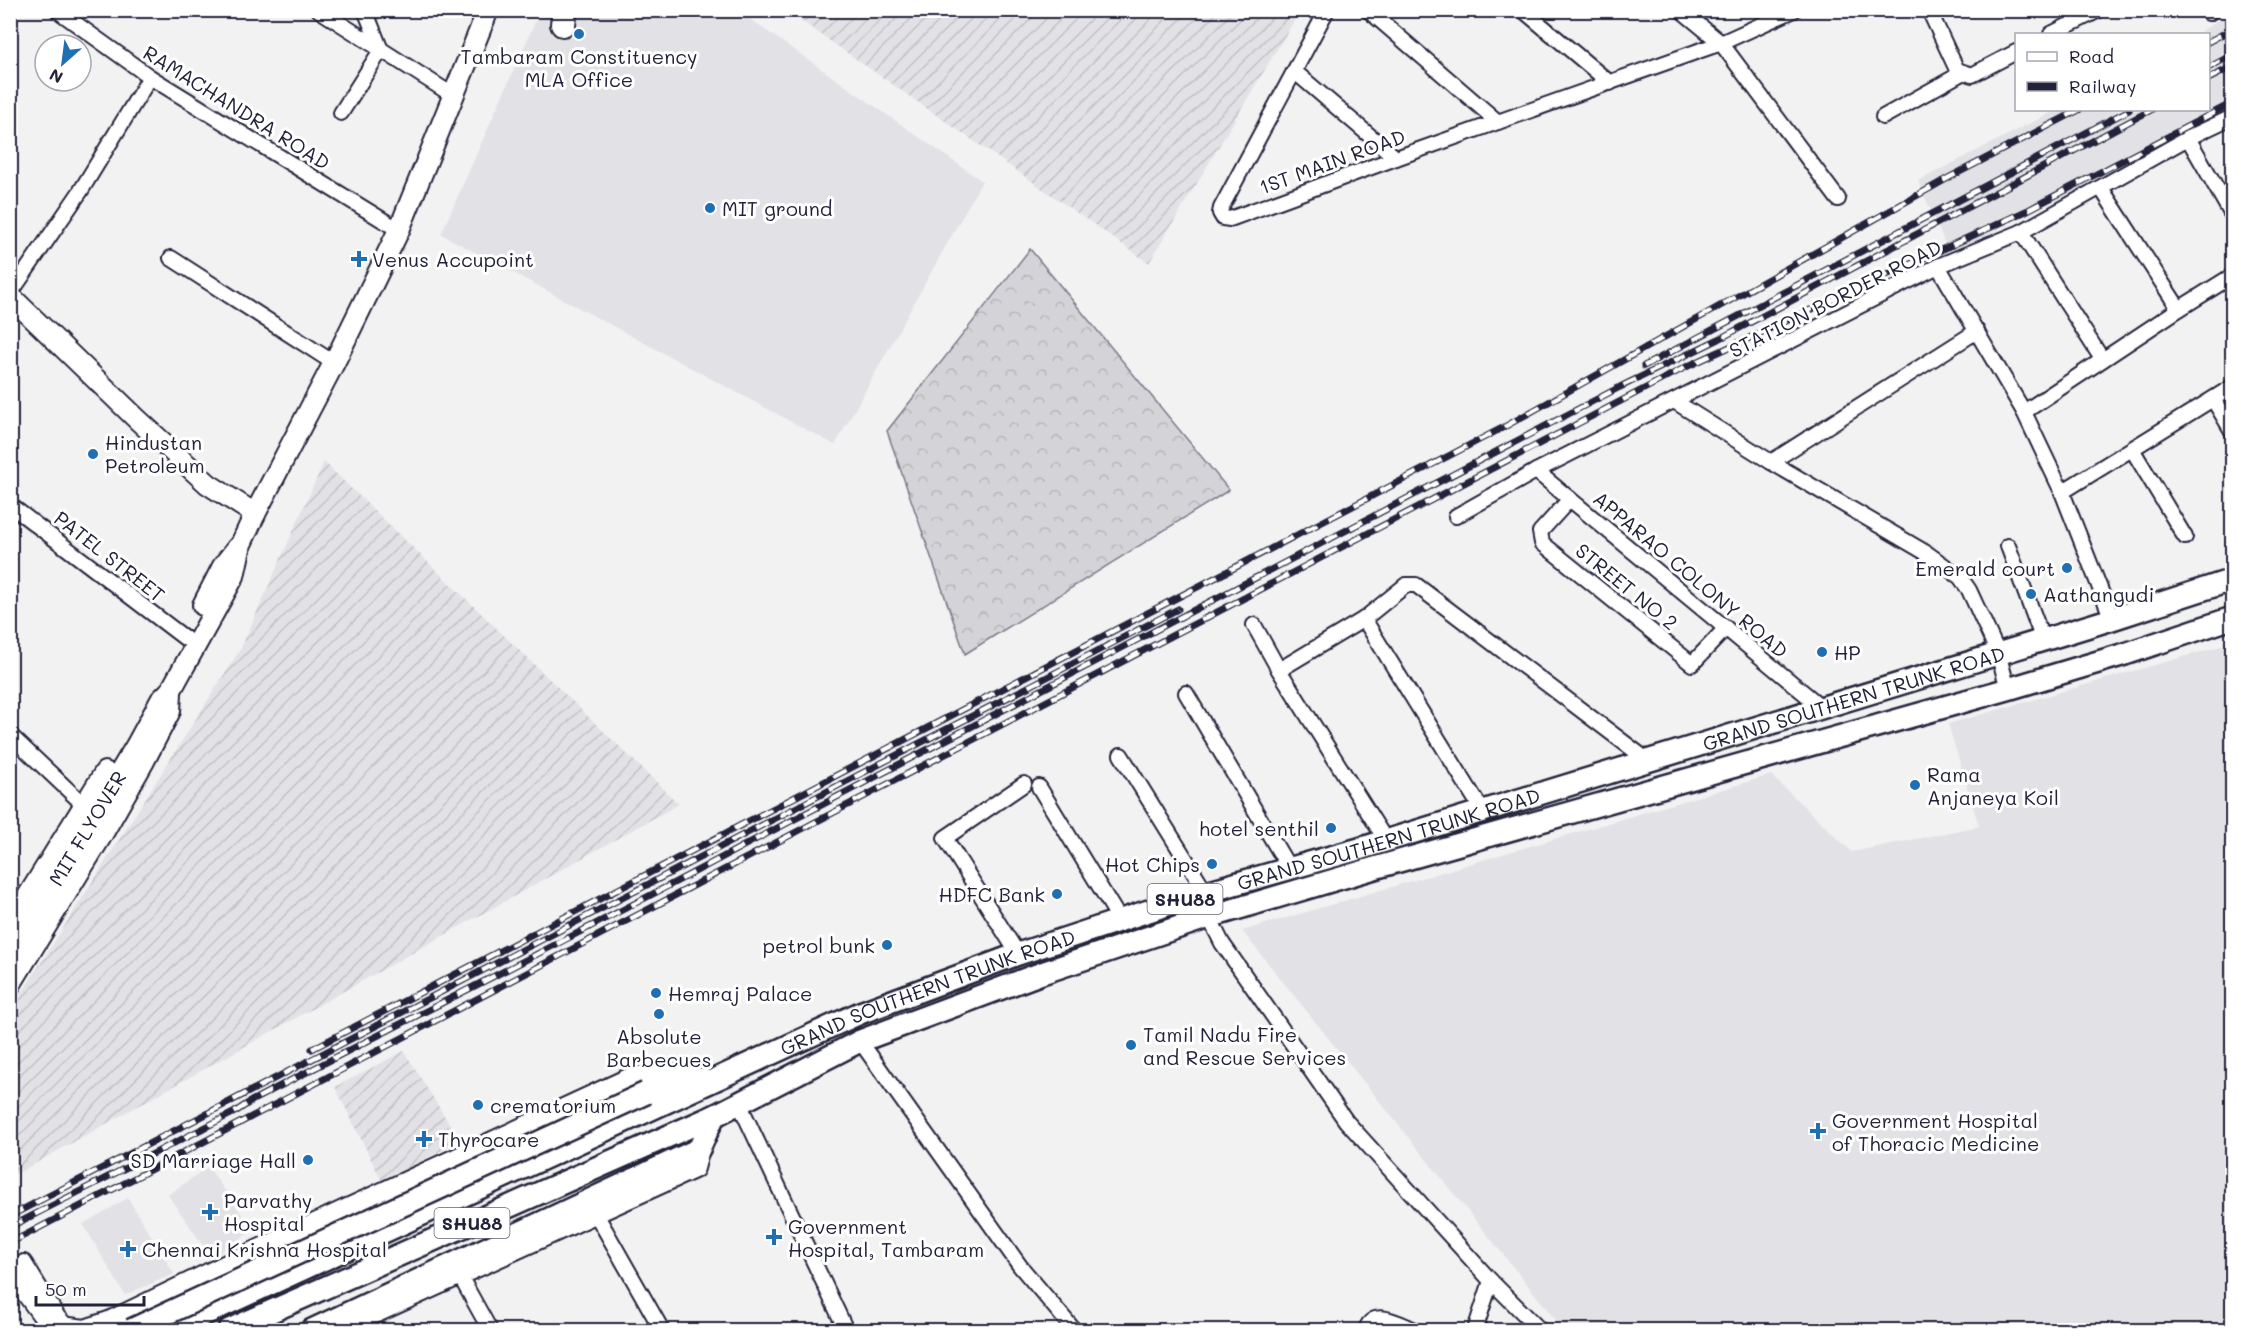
<svg xmlns="http://www.w3.org/2000/svg" width="2243" height="1341" font-family="Mali,sans-serif">
<defs>
<pattern id="industrial-furrows" width="10" height="10" patternUnits="userSpaceOnUse" patternTransform="scale(1.5)"><rect width="10" height="10" fill="#e2e2e6"/><path d="M-1 1l2-2M0 10L10 0M9 11l2-2" fill="none" stroke="#c2c2c6"/></pattern>
<pattern id="forest-crowns" width="20" height="18" patternUnits="userSpaceOnUse" patternTransform="scale(1.5)"><rect width="20" height="18" fill="#d3d3d8"/><path d="M2 6a3 3 0 1 1 6 0M12 15a3 3 0 1 1 6 0" fill="none" stroke="#b5b5ba"/></pattern>
</defs>
<rect width="100%" height="100%" fill="#f2f2f3"/>
<filter id="ink" filterUnits="userSpaceOnUse"><feTurbulence type="fractalNoise" baseFrequency=".0167" numOctaves="2"/><feDisplacementMap in="SourceGraphic" scale="12" xChannelSelector="R" yChannelSelector="G"/><feConvolveMatrix kernelMatrix="1 2 1 2 8 2 1 2 1" color-interpolation-filters="sRGB"/></filter>
<g filter="url(#ink)">
<g fill="#e2e2e6">
<polygon points="540,11 738,11 982,181 835,445 441,234"/>
<polygon points="2232,11 2232,111 2110,171 2060,199 2036,208 1950,255 1918,181 2056,110 2208,110 2208,34 2197,34"/>
<polygon points="2232,643 2232,1330 1564,1330 1242,931 1771,775 1852,852 1979,826 1948,724"/>
<polygon points="208,1167 253,1230 212,1258 168,1195"/>
<polygon points="128,1198 174,1274 125,1295 83,1224"/>
</g>
<g fill="url(#industrial-furrows)">
<polygon points="787,11 1300,11 1149,263"/>
<polygon points="324,462 679,804 11,1177 11,1010 241,648"/>
<polygon points="404,1051 460,1141 382,1181 335,1087"/>
</g>
<polygon fill="url(#forest-crowns)" stroke="#7a7a8a" stroke-width="1.5" points="1030,249 1229,490 965,654 887,431"/>
<g fill="none" stroke-linecap="round" stroke-linejoin="round">
<g stroke="#22223b" stroke-width="18">
<g id="street">
<polyline points="57,10 150,77 399,230"/>
<polyline points="319,10 454,96"/>
<polyline points="1327,10 1221,208 1220,213 1223,218 1230,219 1396,158 1721,43 1794,10"/>
<polyline points="1368,10 1498,122"/>
<polyline points="1523,10 1610,83"/>
<polyline points="1681,10 1721,43 1838,199"/>
<polyline points="1929,10 1957,70 1972,75 2016,52"/>
<polyline points="2207,10 2209,13"/>
<polyline points="2051,34 2099,10"/>
<polyline points="1294,71 1396,158"/>
<polyline points="341,113 381,50 365,10"/>
<polyline points="1883,117 1962,73"/>
<polyline points="2188,138 2232,215"/>
<polyline points="2101,188 2179,309"/>
<polyline points="2021,232 2102,359"/>
<polyline points="171,258 334,363"/>
<polyline points="1938,266 2024,412 2062,492 2112,619"/>
<polyline points="10,294 80,192 150,77"/>
<polyline points="2213,399 2232,431"/>
<polyline points="1674,401 1771,462 1928,554 1960,577 1969,590 1998,653 2008,689"/>
<polyline points="2024,412 2179,309 2232,276"/>
<polyline points="2132,449 2185,537"/>
<polyline points="1771,462 1977,331"/>
<polyline points="1536,471 1821,707"/>
<polyline points="2062,492 2232,387"/>
<polyline points="1570,499 1540,532 1542,543 1692,664 1726,628"/>
<polyline points="10,505 186,639"/>
<polyline points="1456,516 1536,471 1938,266 2021,232 2188,138 2232,117"/>
<polyline points="2008,546 2043,640"/>
<polyline points="1364,619 1482,810"/>
<polyline points="1254,625 1279,670 1385,839"/>
<polyline points="1279,670 1364,619 1406,585 1416,585 1647,760"/>
<polyline points="1186,693 1289,868"/>
<polyline points="10,735 84,805"/>
<polyline points="1121,755 1206,892"/>
<polyline points="1039,787 1120,920"/>
<polyline points="1209,917 1222,943 1346,1121 1491,1281 1540,1330"/>
<polyline points="1018,954 945,838 1024,784"/>
<polyline points="860,1041 1020,1266 1074,1330"/>
<polyline points="739,1103 846,1330"/>
<polyline points="596,1214 662,1330"/>
<polyline points="24,1262 58,1317 69,1328"/>
<polyline points="460,1276 490,1330"/>
<path d="M1366 1330C1373 1307 1400 1324 1415 1330"/>
<polyline points="1475,1330 1491,1281"/>
</g>
</g>
<g stroke="#22223b" stroke-width="24">
<g id="secondary">
<polyline points="10,296 138,420 208,484 255,514"/>
<polyline points="203,605 223,566 237,548"/>
<polyline points="10,925 105,772"/>
<polyline points="10,955 136,746 161,700 171,690 234,576 241,544 255,514 334,363 399,230 488,10"/>
<polyline points="10,985 100,838 144,761 170,711 171,693"/>
<polyline points="10,1270 54,1330"/>
<polyline points="65,1330 69,1328 85,1330 109,1322 233,1262 633,1077 683,1075"/>
<polyline points="337,1330 694,1168 699,1149"/>
</g>
</g>
<g stroke="#22223b" stroke-width="26">
<g id="primary">
<polyline points="646,1093 686,1075 709,1082"/>
<polyline points="233,1262 249,1293"/>
<path id="s1" d="M170 1330 860 1013 1018 954 1206 892 1359 849 2112 619 2232 580"/>
<polyline points="229,1330 714,1116 860,1041 1042,973 1209,917 1378,867 2008,689 2125,654 2232,618"/>
<polyline points="312,1330 699,1149 714,1116"/>
</g>
</g>
<g stroke="#22223b" stroke-width="28">
<polyline id="highway" points="563,24 565,10"/>
</g>
<use href="#street" stroke="#fff" stroke-width="14"/>
<use href="#secondary" stroke="#fff" stroke-width="20"/>
<use href="#primary" stroke="#fff" stroke-width="21"/>
<use href="#highway" stroke="#fff" stroke-width="24"/>
<g stroke="#22223b" stroke-width="7">
<g id="rail">
<polyline points="2208,42 2232,29"/>
<polyline points="2208,68 2232,55"/>
<polyline points="2208,79 2232,67"/>
<polyline points="1644,366 2129,110"/>
<polyline points="312,1049 1506,426 1950,177 2079,110"/>
<polyline points="10,1216 1178,609"/>
<path d="M10 1227 235 1112 253 1100C418 1014 584 932 747 844L1620 387 1719 339 2151 110"/>
<polyline points="10,1243 1686,367 2026,211 2232,103"/>
</g>
</g>
<use href="#rail" stroke="#fff" stroke-width="4.5" stroke-dasharray="14" stroke-linecap="butt"/>
<g stroke="#22223b" stroke-width="26" stroke-linecap="butt">
<polyline id="primary-bridge" points="131,1330 646,1093"/>
</g>
<use href="#primary-bridge" stroke="#fff" stroke-width="21"/>
</g>
</g>
<g fill="#1f6fb2" stroke="#fff" stroke-width="2">
<circle cx="579" cy="34" r="6"/>
<circle cx="710" cy="208" r="6"/>
<path d="M356 250h6v6h6v6h-6v6h-6v-6h-6v-6h6z"/>
<circle cx="93" cy="454" r="6"/>
<circle cx="2067" cy="568" r="6"/>
<circle cx="2031" cy="594" r="6"/>
<circle cx="1822" cy="652" r="6"/>
<circle cx="1915" cy="785" r="6"/>
<circle cx="1331" cy="828" r="6"/>
<circle cx="1212" cy="864" r="6"/>
<circle cx="1057" cy="894" r="6"/>
<circle cx="887" cy="945" r="6"/>
<circle cx="656" cy="993" r="6"/>
<circle cx="659" cy="1014" r="6"/>
<circle cx="1131" cy="1045" r="6"/>
<circle cx="478" cy="1105" r="6"/>
<path d="M1815 1122h6v6h6v6h-6v6h-6v-6h-6v-6h6z"/>
<path d="M421 1130h6v6h6v6h-6v6h-6v-6h-6v-6h6z"/>
<circle cx="308" cy="1160" r="6"/>
<path d="M207 1203h6v6h6v6h-6v6h-6v-6h-6v-6h6z"/>
<path d="M771 1228h6v6h6v6h-6v6h-6v-6h-6v-6h6z"/>
<path d="M125 1240h6v6h6v6h-6v6h-6v-6h-6v-6h6z"/>
</g>
<g text-anchor="middle" dominant-baseline="central" stroke-width="6" stroke-linejoin="round" paint-order="stroke">
<g fill="#fff" stroke="#646476" stroke-width="1.5">
<rect x="1147.5" y="884" width="75" height="30" rx="4.5"/>
<rect x="434.5" y="1208" width="75" height="30" rx="4.5"/>
</g>
<g font-size="18" font-weight="bold" fill="#22223b">
<text x="1185" y="899">SHU88</text>
<text x="472" y="1223">SHU88</text>
</g>
<g font-size="20" fill="#22223b" stroke="#fff" text-anchor="start">
<text x="579" y="56" text-anchor="middle">Tambaram Constituency<tspan x="579" dy="23">MLA Office</tspan></text>
<text x="722" y="208">MIT ground</text>
<text x="372" y="259">Venus Accupoint</text>
<text x="105" y="442">Hindustan<tspan x="105" dy="23">Petroleum</tspan></text>
<text x="2055" y="568" text-anchor="end">Emerald court</text>
<text x="2043" y="594">Aathangudi</text>
<text x="1834" y="652">HP</text>
<text x="1927" y="774">Rama<tspan x="1927" dy="23">Anjaneya Koil</tspan></text>
<text x="1319" y="828" text-anchor="end">hotel senthil</text>
<text x="1200" y="864" text-anchor="end">Hot Chips</text>
<text x="1045" y="894" text-anchor="end">HDFC Bank</text>
<text x="875" y="945" text-anchor="end">petrol bunk</text>
<text x="668" y="993">Hemraj Palace</text>
<text x="1143" y="1034">Tamil Nadu Fire<tspan x="1143" dy="23">and Rescue Services</tspan></text>
<text x="659" y="1036" text-anchor="middle">Absolute<tspan x="659" dy="23">Barbecues</tspan></text>
<text x="490" y="1105">crematorium</text>
<text x="1832" y="1120">Government Hospital<tspan x="1832" dy="23">of Thoracic Medicine</tspan></text>
<text x="438" y="1139">Thyrocare</text>
<text x="296" y="1160" text-anchor="end">SD Marriage Hall</text>
<text x="224" y="1200">Parvathy<tspan x="224" dy="23">Hospital</tspan></text>
<text x="788" y="1226">Government<tspan x="788" dy="23">Hospital, Tambaram</tspan></text>
<text x="142" y="1249">Chennai Krishna Hospital</text>
</g>
<g font-size="20" fill="#22223b" stroke="#fff">
<text transform="translate(237 107) rotate(32)">RAMACHANDRA ROAD</text>
<text transform="translate(1332 161) rotate(-20)">1ST MAIN ROAD</text>
<text transform="translate(1835 298) rotate(-27)">STATION BORDER ROAD</text>
<text transform="translate(110 556) rotate(38)">PATEL STREET</text>
<text transform="translate(1691 574) rotate(40)">APPARAO COLONY ROAD</text>
<text transform="translate(1627 586) rotate(39)">STREET NO 2</text>
<text stroke="none"><textPath href="#s1" startOffset="1802">GRAND SOUTHERN TRUNK ROAD</textPath></text>
<text transform="translate(87 828) rotate(-59)">MIT FLYOVER</text>
<text stroke="none"><textPath href="#s1" startOffset="1316">GRAND SOUTHERN TRUNK ROAD</textPath></text>
<text stroke="none"><textPath href="#s1" startOffset="830">GRAND SOUTHERN TRUNK ROAD</textPath></text>
</g>
</g>
<rect width="2243" height="1341" fill="none" stroke="#fff" stroke-width="36"/>
<rect x="18" y="18" width="2207" height="1305" fill="none" stroke="#22223b" stroke-width="2" filter="url(#ink)"/>
<rect x="2015" y="33" width="195" height="78" fill="#ffffff" stroke="#a7a7b1" stroke-width="1.5"/>
<rect x="2027" y="52" width="30" height="9" fill="#ffffff" stroke="#a7a7b1" stroke-width="1.5"/>
<text x="2069" y="63" font-size="18" fill="#22223b">Road</text>
<rect x="2027" y="82" width="30" height="9" fill="#22223b" stroke="#a7a7b1" stroke-width="1.5"/>
<text x="2069" y="93" font-size="18" fill="#22223b">Railway</text>
<g transform="translate(63 63) rotate(208)"><circle r="28" fill="#ffffff" stroke="#a7a7b1" stroke-width="1.5"/>
<path d="M0-4.5L10 22L0 15L-10 22Z" fill="#1f6fb2"/>
<text y="-9" font-size="16" font-weight="bold" text-anchor="middle" fill="#22223b">N</text>
</g>
<path d="M36 1296v9h108v-9" fill="none" stroke="#22223b" stroke-width="3"/>
<text x="45" y="1296" font-size="18" fill="#22223b" stroke="#ffffff" stroke-width="4.5" paint-order="stroke">50 m</text>
</svg>
